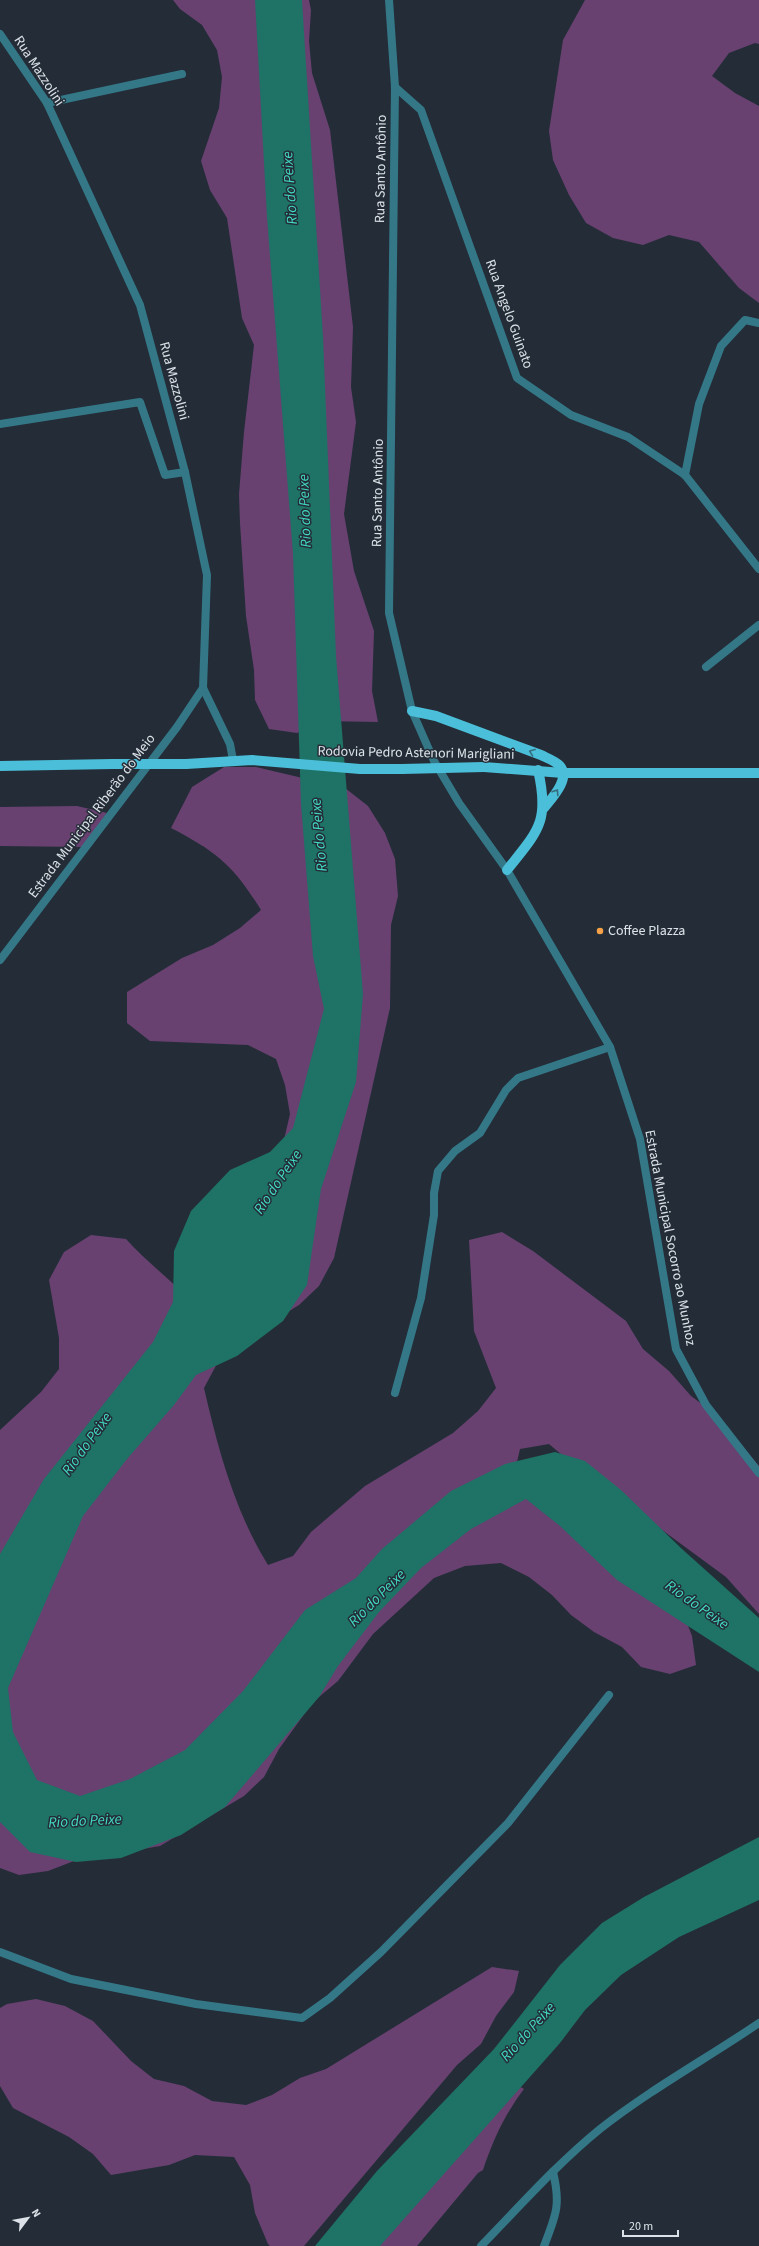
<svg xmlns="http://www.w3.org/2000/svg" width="759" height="2246" font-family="'Source Sans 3',sans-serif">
<rect width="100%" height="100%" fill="#242d37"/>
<g fill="#684171">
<polygon points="173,0 309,0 311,10 309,41 312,73 330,130 353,327 351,387 356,422 344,514 354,571 374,631 372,691 378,722 323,721 297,733 269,729 255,700 254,670 246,616 240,523 239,494 244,432 254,345 242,318 227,218 210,190 201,161 219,108 222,77 217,50 202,25 180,9"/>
<polygon points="585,0 759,0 759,44 755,43 729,53 712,76 735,93 759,106 759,303 739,288 699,242 669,235 643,245 613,238 586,223 569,195 553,160 549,131 563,40"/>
<path d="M224 767H256L345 788 368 806 385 833 395 859 398 896 391 925 390 1008 334 1258 319 1286 299 1305 239 1342 219 1360 204 1388C218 1449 235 1512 268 1565L293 1556 311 1532 365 1486 453 1433 478 1411 496 1388 474 1331 469 1240 502 1232 533 1251 626 1321 643 1349 669 1371 691 1396 714 1413 759 1466V1614L726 1577 575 1466 549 1444 520 1449 513 1479 682 1610 692 1636 696 1665 670 1674 641 1667 622 1647 594 1632 571 1615 552 1595 529 1577 501 1563 465 1566 434 1578 373 1634 338 1681 313 1702 279 1749 264 1777 244 1796 160 1846 74 1861 48 1871 19 1875 0 1868V1430L41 1392 59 1369V1338L49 1280 64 1252 91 1235 126 1239C145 1260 167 1277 187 1297L283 1144 290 1114 285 1085 276 1059 248 1045 150 1041 127 1023V992L182 958 213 945 240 928 261 910C233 865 217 852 171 828L192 787Z"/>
<polygon points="77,806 107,813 83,847 0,846 0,807"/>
<polygon points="492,1967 519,1971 514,1992 496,2016 481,2044 457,2065 304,2246 270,2246 268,2244 255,2213 250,2185 234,2157 195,2155 169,2165 111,2175 93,2154 69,2137 13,2108 0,2086 0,2008 7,2004 36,1999 65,2006 93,2021 131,2061 154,2079 184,2086 212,2101 246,2105 272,2095 300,2078 326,2069"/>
<path d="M512 2082 524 2089C505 2114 493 2140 483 2170L478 2173 417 2246H340Z"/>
</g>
<g fill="#1f7266">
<polygon points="255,0 302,0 323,337 336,656 363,994 356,1082 321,1189 307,1285 283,1321 237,1356 196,1375 174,1405 127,1459 83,1516 8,1688 13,1732 37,1780 80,1796 130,1779 185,1750 243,1691 305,1610 356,1578 382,1549 451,1491 505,1464 555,1452 585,1461 621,1490 682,1549 759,1618 759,1672 617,1580 560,1526 526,1499 471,1529 421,1568 379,1612 338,1666 319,1697 225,1807 181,1835 121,1858 76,1862 30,1852 0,1822 0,1554 44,1479 153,1342 173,1302 174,1251 191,1211 230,1170 270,1152 293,1128 324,1009 313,956 301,804 293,554 267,217"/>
<polygon points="759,1837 759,1900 679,1937 621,1975 585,2010 560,2043 380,2246 315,2246 377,2171 494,2049 560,1965 602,1923 644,1897"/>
</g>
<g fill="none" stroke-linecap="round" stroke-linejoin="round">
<g stroke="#347888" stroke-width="8">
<polyline points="0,424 140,402 165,475 185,472"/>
<polyline points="395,1393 421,1298 434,1215 434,1193 438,1171 455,1151 480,1133 506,1090 518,1078 610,1047"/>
<path d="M544 2246C556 2215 561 2205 553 2172"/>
</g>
<g stroke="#347888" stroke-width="8">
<polyline points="395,87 421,110 517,378 571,415 628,437 685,475 759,569"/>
<polyline points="47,103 182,74"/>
<polyline points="685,475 699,404 721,346 745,320 759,323"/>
<polyline points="706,667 759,625"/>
<polyline points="0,1952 71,1979 196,2004 302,2018 330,1998 381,1952 508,1823 609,1695"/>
</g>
<g stroke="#347888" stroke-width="8">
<polyline points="389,0 395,87 389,613 412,711 434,761 459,803 507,870 610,1047 640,1139 676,1349 706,1405 759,1473"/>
<polyline points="0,34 47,103 140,305 185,472 207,575 203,688 230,744 233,760"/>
<polyline points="0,960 177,727 203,688"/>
<path d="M481 2246C520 2206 557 2164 600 2129 651 2089 706 2059 759 2023"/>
</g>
<g stroke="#4bbfd9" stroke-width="10">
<path d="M412 711 436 716 541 755C547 758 556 761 560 766 571 779 551 799 544 808"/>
<polyline points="186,764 252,760 360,769 402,769"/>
<polyline points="0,766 113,764"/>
<polyline points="484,767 563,773 759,773"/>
<path d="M507 870C538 831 550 822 538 770"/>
</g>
<g stroke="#4bbfd9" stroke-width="10">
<polyline points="113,764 186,764"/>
<polyline points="402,769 484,767"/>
</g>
</g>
<defs><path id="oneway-chevron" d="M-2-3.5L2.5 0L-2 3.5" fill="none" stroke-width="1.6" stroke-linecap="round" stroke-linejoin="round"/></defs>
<g stroke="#366f80">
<use href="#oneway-chevron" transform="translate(532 752) rotate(-159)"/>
<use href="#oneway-chevron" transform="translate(556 792) rotate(-57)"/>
</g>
<circle fill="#f7a248" stroke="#242d37" stroke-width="1.5" cx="600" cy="931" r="4"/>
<g text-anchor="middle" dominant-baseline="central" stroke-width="3" stroke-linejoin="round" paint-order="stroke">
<g font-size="14" fill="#dce2e8" stroke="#242d37">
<text transform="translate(39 71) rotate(57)">Rua Mazzolini</text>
<text transform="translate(381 169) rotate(-89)">Rua Santo Antônio</text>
<text transform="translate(509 314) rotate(70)">Rua Angelo Guinato</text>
<text transform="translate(174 381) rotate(75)">Rua Mazzolini</text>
<text transform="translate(378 493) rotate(-89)">Rua Santo Antônio</text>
<text transform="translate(416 753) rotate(1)">Rodovia Pedro Astenori Marigliani</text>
<text transform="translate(92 816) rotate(-53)">Estrada Municipal Riberão do Meio</text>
<text transform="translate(670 1238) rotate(79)">Estrada Municipal Socorro ao Munhoz</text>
</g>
<g font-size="14" fill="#dce2e8" stroke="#242d37" text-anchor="start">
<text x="608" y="931">Coffee Plazza</text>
</g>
<g font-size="15" font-style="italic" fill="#42dbc5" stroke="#242d37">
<text transform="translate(290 188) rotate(-94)">Rio do Peixe</text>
<text transform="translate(305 511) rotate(-92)">Rio do Peixe</text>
<text transform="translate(319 835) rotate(-95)">Rio do Peixe</text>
<text transform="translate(278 1182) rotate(-56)">Rio do Peixe</text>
<text transform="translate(87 1444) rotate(-54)">Rio do Peixe</text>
<text transform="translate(377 1598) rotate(-45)">Rio do Peixe</text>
<text transform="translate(697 1605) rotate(35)">Rio do Peixe</text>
<text transform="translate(85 1821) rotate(-3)">Rio do Peixe</text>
<text transform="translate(528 2032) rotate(-48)">Rio do Peixe</text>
</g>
</g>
<g transform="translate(28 2218) rotate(58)" stroke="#242d37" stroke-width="3" paint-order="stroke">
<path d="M0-3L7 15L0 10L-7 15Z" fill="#dce2e8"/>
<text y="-6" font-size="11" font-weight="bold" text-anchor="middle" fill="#dce2e8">N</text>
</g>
<path d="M623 2230v6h55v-6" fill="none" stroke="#dce2e8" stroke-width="2"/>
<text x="629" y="2230" font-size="12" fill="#dce2e8" stroke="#242d37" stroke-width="3" paint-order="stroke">20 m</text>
</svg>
